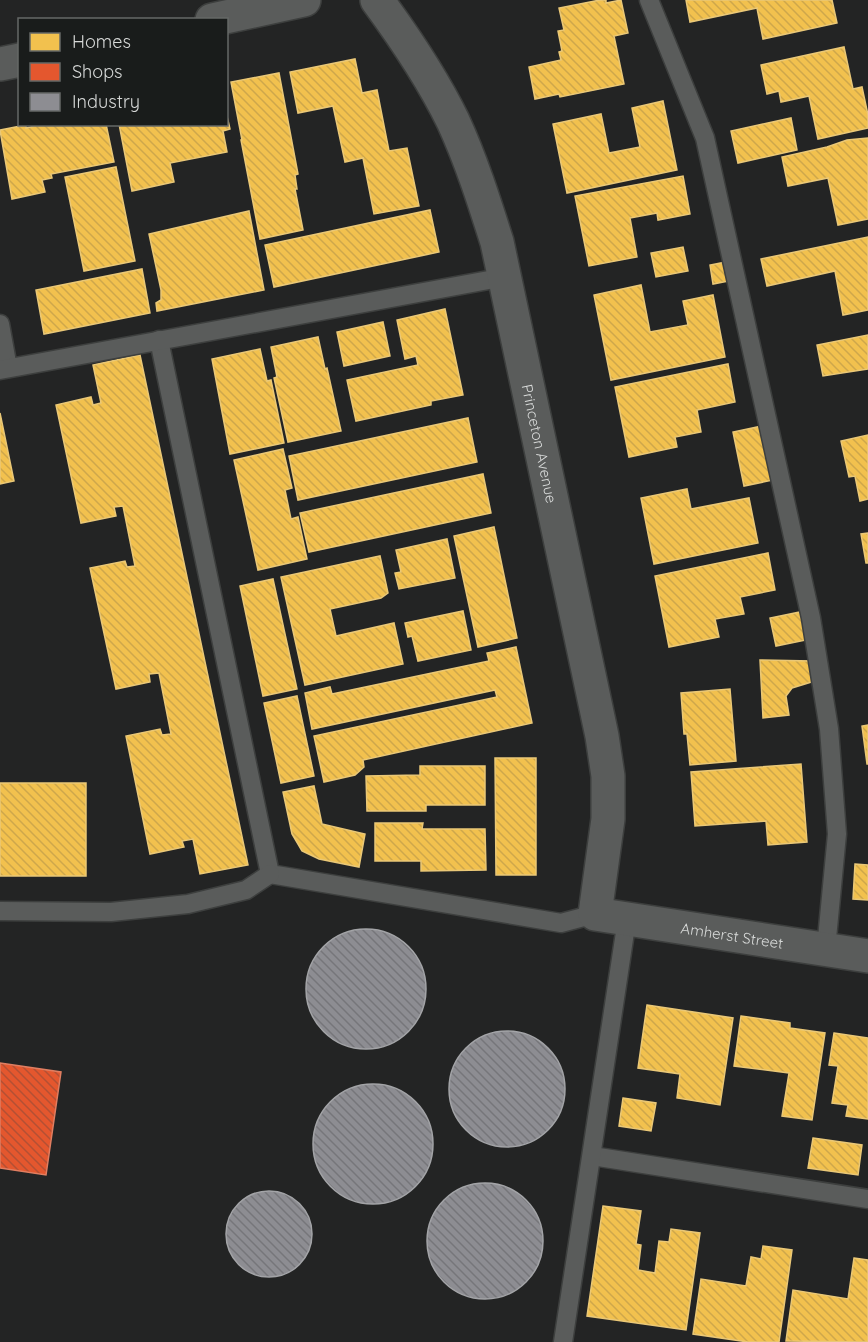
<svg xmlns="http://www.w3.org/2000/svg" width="868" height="1342" font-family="Quicksand,sans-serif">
<defs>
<pattern id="homes-back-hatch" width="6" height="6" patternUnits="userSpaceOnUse" patternTransform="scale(1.5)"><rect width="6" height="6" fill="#f2c14e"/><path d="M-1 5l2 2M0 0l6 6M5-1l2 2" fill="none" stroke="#cea74b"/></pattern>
<pattern id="shops-back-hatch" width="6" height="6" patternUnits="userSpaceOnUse" patternTransform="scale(1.5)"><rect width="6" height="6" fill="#e4572e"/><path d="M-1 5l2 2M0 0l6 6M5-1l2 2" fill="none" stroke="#b35034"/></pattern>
<pattern id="industry-back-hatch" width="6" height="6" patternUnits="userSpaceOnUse" patternTransform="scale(1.5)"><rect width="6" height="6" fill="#8d8d92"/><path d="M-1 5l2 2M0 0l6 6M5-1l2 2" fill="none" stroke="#76767a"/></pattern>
</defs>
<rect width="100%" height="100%" fill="#232424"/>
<g fill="url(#homes-back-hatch)" stroke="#eac877" stroke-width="1.5">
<polygon points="600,0 606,0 606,3 621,0 628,33 614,36 624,84 560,97 559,94 535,99 529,67 561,60 559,52 562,51 558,31 564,30 559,8"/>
<polygon points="686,0 832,0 837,23 763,39 757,8 690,22"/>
<polygon points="844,47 853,89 862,87 868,115 868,128 818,139 809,96 781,102 779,91 767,94 761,65"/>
<polygon points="355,59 362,93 377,90 389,151 407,148 419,206 374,214 363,158 345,162 333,106 298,113 290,72"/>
<polygon points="279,73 298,174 295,175 297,189 295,189 303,230 260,239 241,140 242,140 231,82"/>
<polygon points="663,101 677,170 567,193 553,124 601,114 609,153 640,147 632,108"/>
<polygon points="226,112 230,129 223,131 227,152 170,163 174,182 132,191 119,124 226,124"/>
<polygon points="791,118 797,150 738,163 731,131"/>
<polygon points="44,124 106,124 114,162 51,174 52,178 42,180 45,192 12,199 0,130 26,125 26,128"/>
<polygon points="868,138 868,219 838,225 828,178 788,186 782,157 827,147 847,140"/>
<polygon points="116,167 135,261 84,271 65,177"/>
<polygon points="683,176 690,214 658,220 657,213 630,218 637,257 589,266 575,196"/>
<polygon points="430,210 439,252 274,287 265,245"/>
<polygon points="249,211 264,290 157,311 156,303 161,300 161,290 149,234"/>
<polygon points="868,237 868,310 843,315 835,271 767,286 761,259"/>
<polygon points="683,247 688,271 656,277 651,253"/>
<polygon points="726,262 729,281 713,284 710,265"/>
<polygon points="142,269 150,313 44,334 36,290"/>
<polygon points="641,285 650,332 688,325 683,301 713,295 725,357 611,380 594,295"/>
<polygon points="445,309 463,395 431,401 431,405 356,421 347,380 418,365 416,356 405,359 397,320"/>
<polygon points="383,322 390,356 344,366 337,332"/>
<polygon points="868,335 868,369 823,376 817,345"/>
<polygon points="318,337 325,369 327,368 341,431 288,442 274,378 277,377 271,347"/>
<polygon points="260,349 267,381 271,380 284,443 230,454 212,359"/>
<polygon points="140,355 248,865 200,874 193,839 182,841 184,847 150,854 126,736 160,729 162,735 171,734 159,673 149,674 150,682 116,689 90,568 125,561 127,567 135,566 123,506 114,507 116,516 81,523 56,405 91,397 93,405 101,403 93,365"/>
<polygon points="728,364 735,402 697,410 701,432 675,437 677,447 629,457 615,387"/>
<polygon points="0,413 14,481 0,484"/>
<polygon points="468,418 477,462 298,500 289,456"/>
<polygon points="762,426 773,480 744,486 733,432"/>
<polygon points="868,435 868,499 860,501 855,476 849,477 841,441"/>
<polygon points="283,449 292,488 285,490 291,519 298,517 307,559 258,570 234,460"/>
<polygon points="483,474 491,513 309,552 300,513"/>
<polygon points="687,489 691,509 749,498 758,543 654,564 641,498"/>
<polygon points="494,527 517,638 478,647 454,536"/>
<polygon points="868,533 868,563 866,563 861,534"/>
<polygon points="447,539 455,578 399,589 395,573 401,572 396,550"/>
<polygon points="768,553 775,590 740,597 744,614 715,619 719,637 669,647 655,576"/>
<polygon points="380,556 388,593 381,598 330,609 336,636 394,623 403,664 305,685 281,577"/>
<polygon points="273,579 297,689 263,696 240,586"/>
<polygon points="463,611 471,650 418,661 412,636 408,637 405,623"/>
<polygon points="800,612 806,640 776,646 770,618"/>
<polygon points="516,647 532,723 363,760 364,767 355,775 324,782 314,736 497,697 495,690 312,729 305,693 330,687 332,694 489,661 487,653"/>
<polygon points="760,660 812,661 815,681 792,688 786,696 789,715 763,718"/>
<polygon points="730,689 736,761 690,765 687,734 684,734 681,693"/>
<polygon points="297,696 314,776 281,783 264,703"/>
<polygon points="868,725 868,764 867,764 862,726"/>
<polygon points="495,758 536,758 536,875 496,875"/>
<polygon points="801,764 807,842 768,845 766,821 695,826 691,772"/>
<polygon points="420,766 485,766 485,805 426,805 426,811 367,811 366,776 420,775"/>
<rect x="0" y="783" width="86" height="93"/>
<polygon points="314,786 322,824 365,834 359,867 319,859 302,851 292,834 283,792"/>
<polygon points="375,823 423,823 422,829 485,829 486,870 421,871 421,861 375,861"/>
<polygon points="855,864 868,865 868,900 853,899"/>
<polygon points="647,1005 733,1018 720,1105 677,1098 680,1074 638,1068"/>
<polygon points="741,1016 790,1023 790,1028 825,1033 812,1120 782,1116 789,1073 734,1066"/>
<polygon points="834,1033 868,1038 868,1119 846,1116 848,1105 832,1103 838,1066 829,1065"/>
<polygon points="623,1098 656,1103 651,1131 619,1126"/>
<polygon points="813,1138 862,1145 858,1175 808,1168"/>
<polygon points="603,1206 641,1211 636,1244 641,1245 638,1270 655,1273 659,1241 669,1242 671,1229 700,1233 686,1330 587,1316"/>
<polygon points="763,1246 792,1250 779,1342 748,1342 693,1334 701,1279 746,1286 751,1257 761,1259"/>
<polygon points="854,1258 868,1260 868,1342 786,1341 793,1290 848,1299"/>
</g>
<polygon fill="url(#shops-back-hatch)" stroke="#e07e61" stroke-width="1.5" points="0,1063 61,1072 46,1175 0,1168"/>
<g fill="url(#industry-back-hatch)" stroke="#a3a4a7" stroke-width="1.5">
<circle cx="366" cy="989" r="60"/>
<circle cx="507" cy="1089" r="58"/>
<circle cx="373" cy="1144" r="60"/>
<circle cx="485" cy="1241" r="58"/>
<circle cx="269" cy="1234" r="43"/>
</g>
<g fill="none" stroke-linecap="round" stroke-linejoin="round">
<g stroke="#3d3f3e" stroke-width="21">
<g id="service">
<polyline points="649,0 705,138 811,618 829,729 837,834 826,949"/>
<polyline points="0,324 8,368"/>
<polyline points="159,340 270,874 561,923 595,914"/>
<polyline points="0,370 505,277"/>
<polyline points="0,911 111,912 188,904 246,890 270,874"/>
<polyline points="592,1156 868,1199"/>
<polyline points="563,1342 627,919"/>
</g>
</g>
<g stroke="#3d3f3e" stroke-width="36">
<g id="minor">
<path id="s1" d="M377 0C405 38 432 78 453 121 471 160 484 201 497 242L602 736 608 776V819L595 914 868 956"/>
<polyline points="212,20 304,0"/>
<polyline points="0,64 20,60"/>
</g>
</g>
<use href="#service" stroke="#5a5c5b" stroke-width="18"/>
<use href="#minor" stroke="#5a5c5b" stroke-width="33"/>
</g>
<g text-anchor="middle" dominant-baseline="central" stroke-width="6" stroke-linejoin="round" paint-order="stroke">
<g font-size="15" fill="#d7d9d8" stroke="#191c1b">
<text stroke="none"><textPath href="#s1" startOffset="478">Princeton Avenue</textPath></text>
<text stroke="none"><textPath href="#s1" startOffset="1095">Amherst Street</textPath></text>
</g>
</g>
<rect x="18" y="18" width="210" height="108" fill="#191c1b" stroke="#656867" stroke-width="1.5"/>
<rect x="30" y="33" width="30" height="18" fill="#f2c14e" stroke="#656867" stroke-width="1.5"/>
<text x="72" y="48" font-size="18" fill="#d7d9d8">Homes</text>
<rect x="30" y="63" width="30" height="18" fill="#e4572e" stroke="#656867" stroke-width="1.5"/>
<text x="72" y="78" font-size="18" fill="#d7d9d8">Shops</text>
<rect x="30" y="93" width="30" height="18" fill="#8d8d92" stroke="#656867" stroke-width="1.5"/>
<text x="72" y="108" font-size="18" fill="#d7d9d8">Industry</text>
</svg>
